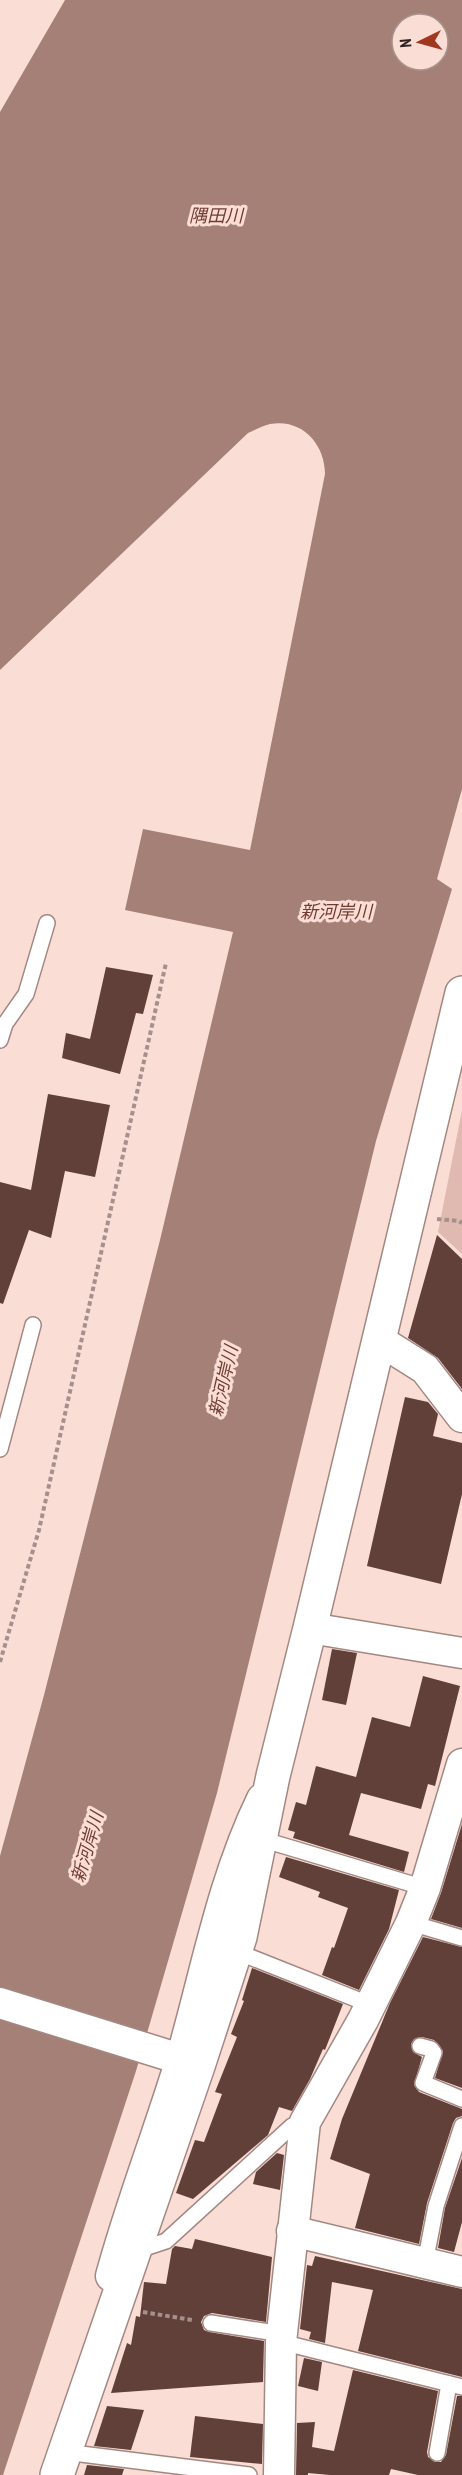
<svg xmlns="http://www.w3.org/2000/svg" width="462" height="2475" font-family="'PT Sans Narrow','Noto Sans JP',sans-serif">
<rect width="100%" height="100%" fill="#faded6"/>
<polygon fill="#e0bab0" points="462,1110 462,1254 438,1232"/>
<path fill="#a58077" fill-rule="evenodd" d="M65 0H462V789L437 879 452 889 376 1141 217 1793 136 2071 3 2475H0V1856L44 1695 160 1240 233 932 125 910 143 829 250 850 325 474C325 444 302 418 270 424 262 426 255 430 248 433L0 670V112ZM402 24H438V60H402Z"/>
<g fill="#604038">
<polygon points="106,967 153,975 143,1014 136,1013 120,1074 62,1058 66,1033 90,1039"/>
<polygon points="48,1094 110,1105 95,1177 65,1171 51,1238 29,1230 3,1304 0,1303 0,1182 31,1190"/>
<polygon points="437,1235 462,1259 462,1389 438,1358 408,1338"/>
<polygon points="405,1397 428,1402 438,1414 433,1436 462,1443 462,1494 441,1584 367,1566"/>
<polygon points="332,1649 357,1653 346,1705 322,1700"/>
<polygon points="423,1676 460,1686 435,1786 428,1784 421,1809 361,1793 349,1835 409,1852 404,1872 293,1838 295,1832 288,1830 296,1802 306,1805 316,1766 356,1777 372,1717 410,1727"/>
<polygon points="462,1824 462,1928 431,1919 441,1893"/>
<polygon points="286,1857 399,1890 389,1929 359,1990 322,1975 332,1947 334,1948 348,1908 318,1897 320,1892 279,1877"/>
<polygon points="423,1937 462,1947 462,2088 435,2078 443,2051 434,2040 422,2037 414,2039 411,2044 413,2052 422,2057 414,2085 419,2092 462,2109 462,2116 456,2118 453,2123 427,2203 419,2244 355,2228 370,2174 330,2159 342,2119 390,2003"/>
<polygon points="252,1968 343,2004 325,2050 323,2049 310,2079 292,2111 279,2107 268,2135 193,2199 176,2193 195,2140 204,2142 222,2094 215,2092 237,2037 231,2034 244,2001 242,2000"/>
<polygon points="277,2153 284,2155 280,2190 253,2184 256,2172"/>
<polygon points="462,2158 462,2222 454,2252 438,2248 445,2208"/>
<polygon points="195,2239 272,2257 266,2322 212,2313 204,2316 201,2322 204,2330 209,2332 264,2341 263,2382 111,2393 127,2343 131,2345 136,2316 140,2317 144,2282 166,2284 172,2249 175,2246 192,2249"/>
<polygon points="315,2256 462,2289 462,2377 358,2351 373,2290 332,2282 325,2343 309,2339 311,2332 300,2329 307,2265 312,2266"/>
<polygon points="304,2358 322,2362 318,2391 298,2386"/>
<polygon points="353,2370 438,2391 427,2452 428,2457 435,2462 441,2462 446,2455 457,2396 462,2396 462,2475 418,2475 391,2469 389,2475 330,2475 308,2473 308,2475 296,2475 297,2423 315,2422 312,2447 334,2451"/>
<polygon points="107,2406 144,2410 131,2450 94,2446"/>
<polygon points="195,2416 263,2424 262,2464 190,2457"/>
<polygon points="87,2465 124,2469 122,2475 84,2475"/>
</g>
<g fill="none" stroke-linecap="round" stroke-linejoin="round">
<g stroke="#a38882" stroke-width="18">
<g id="lane">
<polyline points="0,1040 5,1024 26,994 47,923"/>
<polyline points="0,1449 33,1325"/>
<polyline points="261,1839 425,1888"/>
<polyline points="411,1923 462,1938"/>
<polyline points="235,1951 371,2005"/>
<polyline points="420,2046 431,2049 434,2053 423,2083 462,2099"/>
<polyline points="136,2251 166,2241 292,2126 305,2122"/>
<polyline points="425,2263 436,2206 462,2126"/>
<polyline points="211,2323 282,2334"/>
<polyline points="281,2342 462,2387"/>
<polyline points="65,2452 249,2475"/>
<polyline points="437,2453 449,2384"/>
</g>
</g>
<g stroke="#a38882" stroke-width="33">
<g id="street">
<polyline points="379,1340 425,1369 462,1417"/>
<polyline points="310,1628 462,1653"/>
<polyline points="0,2003 180,2059"/>
<polyline points="292,2231 462,2272"/>
<path d="M111 2276C131 2202 159 2132 181 2059 206 1972 222 1881 262 1799"/>
<polyline points="279,2475 281,2342 305,2122 363,2020 411,1923 425,1888 462,1764"/>
</g>
</g>
<g stroke="#a38882" stroke-width="36">
<polyline id="secondary" points="57,2475 198,2066 240,1937 273,1776 310,1628 462,993"/>
</g>
<g stroke="#a5908b" stroke-width="4" stroke-dasharray="4.5 3" stroke-linecap="butt">
<polyline points="437,1219 459,1221 462,1223"/>
<polyline points="0,1662 39,1530 166,963"/>
<polyline points="143,2312 192,2320"/>
</g>
<use href="#lane" stroke="#fff" stroke-width="15"/>
<use href="#street" stroke="#fff" stroke-width="30"/>
<use href="#secondary" stroke="#fff" stroke-width="33"/>
</g>
<g text-anchor="middle" dominant-baseline="central" stroke-width="6" stroke-linejoin="round" paint-order="stroke">
<g font-size="18" font-style="italic" fill="#713c30" stroke="#faded6">
<text x="216" y="215">隅田川</text>
<text x="336" y="911">新河岸川</text>
<text transform="translate(223 1381) rotate(-77)">新河岸川</text>
<text transform="translate(87 1847) rotate(-74)">新河岸川</text>
</g>
</g>
<g transform="translate(420 42) rotate(265)"><circle r="28" fill="#faded6" stroke="#a8938d" stroke-width="1.5"/>
<path d="M0-4.5L10 22L0 15L-10 22Z" fill="#a0371f"/>
<text y="-9" font-size="16" font-weight="bold" text-anchor="middle" fill="#2d2220">N</text>
</g>
</svg>
